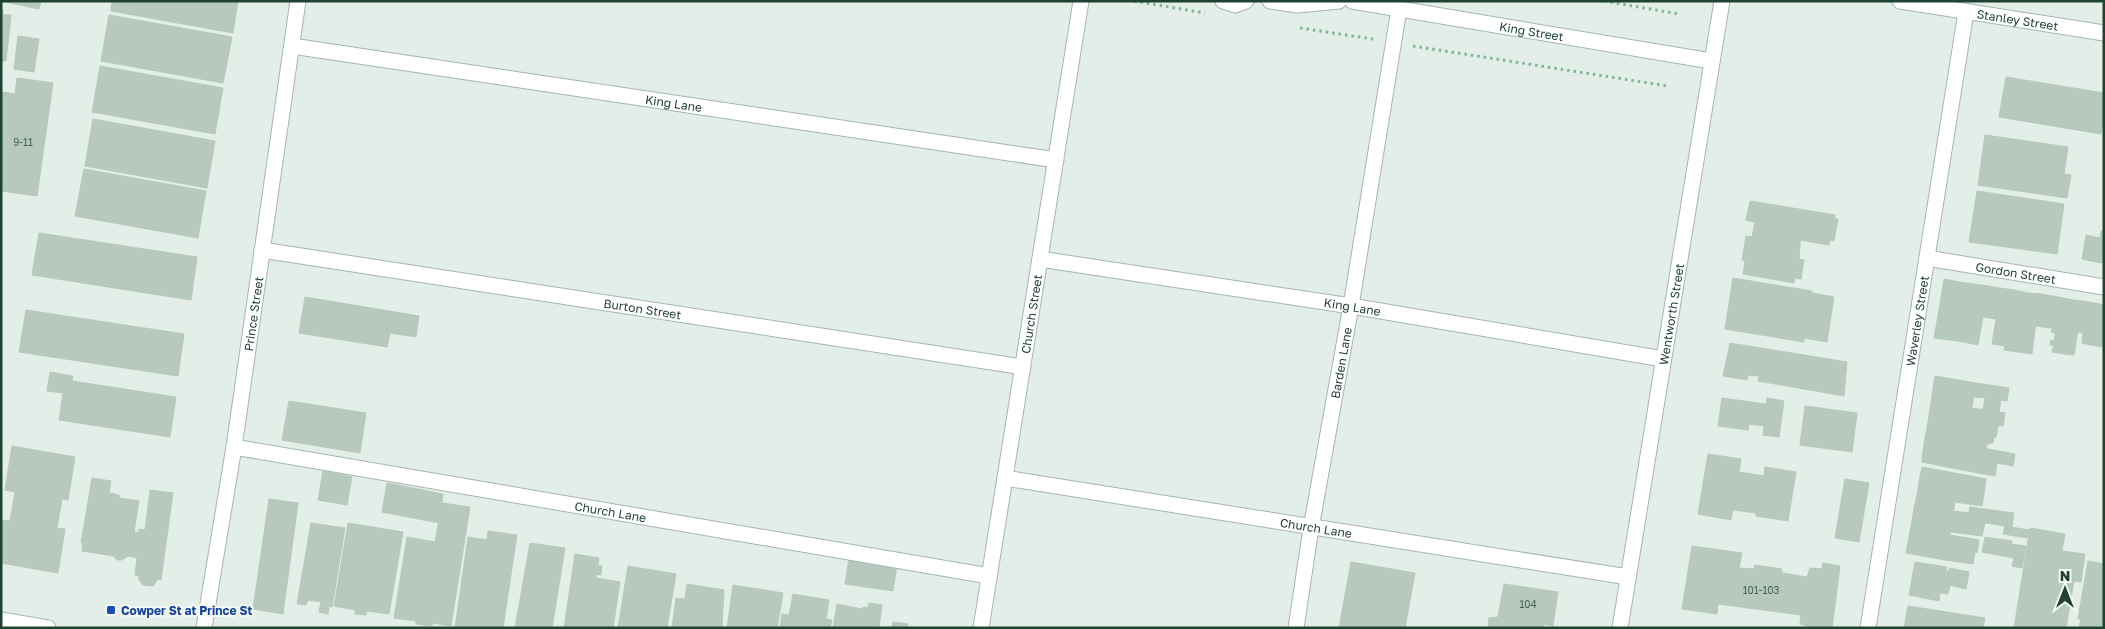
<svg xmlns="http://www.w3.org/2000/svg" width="2105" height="629" font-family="'Golos Text',sans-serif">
<rect width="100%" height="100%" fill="#e2eee7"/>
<g fill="#b7c9bf" stroke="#b4c9bc">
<polygon points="1,1 41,1 39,9"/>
<polygon points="112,1 238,1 233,33 111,11"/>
<polygon points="1,10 3,10 3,15 11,15 6,61 1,61"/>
<polygon points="109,15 232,37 223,83 101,61"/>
<polygon points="18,36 39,39 34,72 14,69"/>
<polygon points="100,66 223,88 215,134 92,112"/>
<polygon points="2006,77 2104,93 2104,116 2101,134 1999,117"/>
<polygon points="17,78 53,83 37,196 1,191 1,92 15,94"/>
<polygon points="93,119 215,141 207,188 85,166"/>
<polygon points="1985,135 2068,147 2064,174 2071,175 2067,198 1978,185"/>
<polygon points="84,169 206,191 198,238 75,216"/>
<polygon points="1977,191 2064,204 2057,254 1969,242"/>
<polygon points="1750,201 1835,215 1834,219 1838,219 1834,241 1830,240 1829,245 1800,240 1800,245 1752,237 1755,222 1746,220"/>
<polygon points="2101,231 2104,231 2104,263 2096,262"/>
<polygon points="39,233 197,257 191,300 32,275"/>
<polygon points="2086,235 2100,238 2096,262 2082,259"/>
<polygon points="1746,236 1800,244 1799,259 1804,260 1801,279 1795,278 1794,283 1743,274 1745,261 1742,260"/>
<polygon points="1733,278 1812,291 1812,293 1834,297 1827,342 1804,338 1804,342 1725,329"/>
<polygon points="1944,279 1959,282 1955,312 1939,310"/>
<polygon points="1959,282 1974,284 1969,315 1955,312"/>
<polygon points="1974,284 1988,286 1983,317 1969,315"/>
<polygon points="1988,286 2000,288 1996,319 1983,317"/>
<polygon points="2000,288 2014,290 2009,321 1996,319"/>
<polygon points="2014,290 2028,293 2023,323 2009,321"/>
<polygon points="2028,293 2041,294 2035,330 2022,328"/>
<polygon points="2041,294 2058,297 2053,326 2051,328 2036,326"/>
<polygon points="305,297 419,316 416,337 390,333 387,347 299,333"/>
<polygon points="2058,297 2073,300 2068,329 2053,326"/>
<polygon points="2073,300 2083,301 2078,332 2078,330 2068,329"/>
<polygon points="2083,301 2100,304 2096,335 2078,332"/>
<polygon points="2100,304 2104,305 2104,336 2096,335"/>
<polygon points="26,310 184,334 178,376 19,352"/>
<polygon points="1939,310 1955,312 1950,340 1934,338"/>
<polygon points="1955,312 1969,315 1964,342 1950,340"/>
<polygon points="1969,315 1983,317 1978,345 1964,342"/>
<polygon points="1996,319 2009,321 2005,346 1992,344"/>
<polygon points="2009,321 2023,323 2018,352 2004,350"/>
<polygon points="2053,326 2068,329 2064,354 2052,352 2054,345 2050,345 2051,340 2054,341 2055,333 2051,332"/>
<polygon points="2022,328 2035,330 2032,354 2018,352"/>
<polygon points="2068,329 2078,330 2074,355 2064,354"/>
<polygon points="2083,333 2093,334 2091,345 2082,343"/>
<polygon points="2093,334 2104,336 2104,347 2091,345"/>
<polygon points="1730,343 1847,362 1844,396 1758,381 1759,376 1748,375 1747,380 1723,376"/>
<polygon points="50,372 73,376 72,381 176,397 170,437 59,420 63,393 47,391"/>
<polygon points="1935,376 1976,383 1968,431 1950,428 1950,431 1927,428"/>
<polygon points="1976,383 2009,388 2007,401 2001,400 1999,412 1983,410 1985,398 1974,397"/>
<polygon points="1722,398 1766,404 1767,398 1784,401 1779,437 1763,435 1764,426 1749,424 1748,430 1718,426"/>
<polygon points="289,401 366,413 360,453 282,440"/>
<polygon points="1805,406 1857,413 1852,452 1800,445"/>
<polygon points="1972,408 2005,413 2003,426 1970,421"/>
<polygon points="1970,421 1998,426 1996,437 1994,437 1993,443 1987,444 1986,448 1966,445"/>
<polygon points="1927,428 1950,431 1950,428 1968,431 1966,445 1925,438"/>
<polygon points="1925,438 1966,445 1964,457 1923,451"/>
<polygon points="1966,445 2015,454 2013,466 1964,457"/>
<polygon points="12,446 75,457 68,500 62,499 57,528 65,529 58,573 1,563 1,520 10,521 15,492 5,490"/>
<polygon points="1923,451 1964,457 1962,470 1922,462"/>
<polygon points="1708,454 1741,459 1739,472 1764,476 1765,467 1796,472 1788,521 1756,516 1756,513 1733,510 1731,520 1698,514"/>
<polygon points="1964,457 1997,463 1995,476 1962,470"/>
<polygon points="1922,467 1960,474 1958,489 1919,482"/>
<polygon points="323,471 352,477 347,505 318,500"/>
<polygon points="1960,474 1986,479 1984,494 1958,489"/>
<polygon points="92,478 111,481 109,493 119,495 119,498 139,501 134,532 139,533 139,529 145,530 150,490 173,493 161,580 158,579 153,586 143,585 139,580 139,576 135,575 137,558 128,556 122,560 117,560 114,556 82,551 83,543 81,543"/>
<polygon points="1845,479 1869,483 1859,542 1835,538"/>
<polygon points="1919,482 1958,489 1955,502 1917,496"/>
<polygon points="387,483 443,494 439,523 382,512"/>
<polygon points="1958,489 1984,494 1982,506 1955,502"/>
<polygon points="1917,496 1955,502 1953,514 1914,508"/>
<polygon points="269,499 298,503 283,614 253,609"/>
<polygon points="442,503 470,507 451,626 432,623 432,626 416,624 416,621 394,618 407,537 435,542"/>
<polygon points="1970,507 2014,513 2012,527 1952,518 1954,511 1969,513"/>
<polygon points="1914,508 1953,514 1951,528 1912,521"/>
<polygon points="1952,518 1985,523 1982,536 1951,532"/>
<polygon points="1912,521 1951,528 1948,544 1909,537"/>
<polygon points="311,523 345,528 332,607 329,606 328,614 319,612 321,602 308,600 306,605 297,604"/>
<polygon points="348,523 403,532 389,614 367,611 366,615 355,614 355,610 334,606"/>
<polygon points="2005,526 2029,530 2027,538 2003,534"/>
<polygon points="2030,528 2065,534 2062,551 2085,554 2081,582 2074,581 2066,628 2014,628"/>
<polygon points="488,531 517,535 503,628 455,628 468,537 487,540"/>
<polygon points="1950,535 1979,540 1977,553 1947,547"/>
<polygon points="1909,537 1948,544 1945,560 1906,553"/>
<polygon points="1985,537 2012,541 2011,544 2026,546 2022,568 2012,566 2014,558 1982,552"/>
<polygon points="530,543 565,548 552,628 515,628"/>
<polygon points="1692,546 1742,553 1739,568 1754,569 1755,565 1782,569 1782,573 1807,577 1810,568 1822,569 1823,563 1840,566 1832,628 1814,628 1800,624 1801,615 1718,604 1717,614 1682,609"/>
<polygon points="1947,547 1975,552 1973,564 1945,560"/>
<polygon points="575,554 599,558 598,565 602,566 601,575 597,574 596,578 620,582 613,628 564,628"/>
<polygon points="849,558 897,565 893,591 845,584"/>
<polygon points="2088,561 2104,564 2104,628 2079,628 2081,619 2078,619"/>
<polygon points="1351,562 1415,573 1405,628 1339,628"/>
<polygon points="1915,562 1947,567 1945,574 1950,568 1969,572 1966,589 1950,585 1948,594 1940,593 1939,601 1909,595"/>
<polygon points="628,566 676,574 667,628 618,628"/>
<polygon points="687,584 724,590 722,628 672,628 676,598 685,599"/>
<polygon points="1504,584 1558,592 1553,626 1544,624 1544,627 1546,628 1488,628 1489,618 1498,617"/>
<polygon points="733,585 783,593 777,628 727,628"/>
<polygon points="793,594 829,600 826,619 832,620 830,628 780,628 782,614 789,615"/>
<polygon points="869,603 882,605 879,628 833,628 837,604 862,609 863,607 868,608"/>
<polygon points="1908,606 1985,618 1983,628 1904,628"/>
<polygon points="893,622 908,624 907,628 892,628"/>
</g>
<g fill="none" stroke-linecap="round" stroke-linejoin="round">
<g stroke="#a4b7ad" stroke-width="17">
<g id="service">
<path id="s1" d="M292 46 1056 160"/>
<path id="s2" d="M1040 259 1351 306 1663 359"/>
<path id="s3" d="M234 447 989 576"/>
<path id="s4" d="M1005 478 1628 577"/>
<path id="s5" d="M1296 628 1311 528 1351 306 1399 9"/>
</g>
</g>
<g stroke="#a4b7ad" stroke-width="17">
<g id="minor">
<path id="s6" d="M262 250 1023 367"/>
<path id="s7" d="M1927 258 2104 287"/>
<path id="s8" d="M204 628 234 447 298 1"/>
<path id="s9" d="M981 628 1081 1"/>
<path id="s10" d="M1868 628 1966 12"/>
</g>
</g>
<g stroke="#a4b7ad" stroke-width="17">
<g id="tertiary">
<polyline points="1223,1 1235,5 1246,1"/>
<polyline points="1270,1 1298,5 1339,1"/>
<path id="s11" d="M1352 1 1711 61"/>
<path id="s12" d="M1900 1 2104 33"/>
<path id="s13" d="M1620 628 1722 1"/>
</g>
</g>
<g stroke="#9fbbad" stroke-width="17">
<polyline id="secondary" points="1,620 48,628"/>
</g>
<g stroke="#7fb59b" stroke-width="3" stroke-dasharray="2.5 4" stroke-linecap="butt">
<polyline points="1134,1 1205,13"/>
<polyline points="1604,1 1679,14"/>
<polyline points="1300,28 1373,39"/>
<polyline points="1413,46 1668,86"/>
</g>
<use href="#service" stroke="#fff" stroke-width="15"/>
<use href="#minor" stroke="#fff" stroke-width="15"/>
<use href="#tertiary" stroke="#fff" stroke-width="15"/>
<use href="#secondary" stroke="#fff" stroke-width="15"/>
</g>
<rect fill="#1a4fb4" stroke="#f3faf6" stroke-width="2" x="106" y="605" width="10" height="10" rx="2.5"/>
<g text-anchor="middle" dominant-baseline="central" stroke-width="4" stroke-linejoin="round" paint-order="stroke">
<g font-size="10" fill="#466456">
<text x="23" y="142">9-11</text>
<text x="1761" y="590">101-103</text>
<text x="1528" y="604">104</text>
</g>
<g font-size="12" fill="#204233" stroke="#f3faf6">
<text stroke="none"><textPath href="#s12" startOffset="119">Stanley Street</textPath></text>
<text stroke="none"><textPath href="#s11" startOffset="182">King Street</textPath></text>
<text stroke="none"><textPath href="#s1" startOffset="386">King Lane</textPath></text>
<text stroke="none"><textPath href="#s7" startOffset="90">Gordon Street</textPath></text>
<text stroke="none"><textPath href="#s2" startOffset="316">King Lane</textPath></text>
<text stroke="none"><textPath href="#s6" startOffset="385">Burton Street</textPath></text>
<text stroke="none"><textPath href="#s13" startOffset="318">Wentworth Street</textPath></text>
<text stroke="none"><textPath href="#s8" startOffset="318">Prince Street</textPath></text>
<text stroke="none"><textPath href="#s9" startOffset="318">Church Street</textPath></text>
<text stroke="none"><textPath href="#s10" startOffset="311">Waverley Street</textPath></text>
<text stroke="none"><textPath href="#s5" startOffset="269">Barden Lane</textPath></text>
<text stroke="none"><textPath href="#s3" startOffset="382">Church Lane</textPath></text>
<text stroke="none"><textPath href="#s4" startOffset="315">Church Lane</textPath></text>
</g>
<g font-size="12" font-weight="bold" fill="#164399" stroke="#f3faf6" text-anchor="start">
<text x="121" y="610">Cowper St at Prince St</text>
</g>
</g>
<rect width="2105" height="629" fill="none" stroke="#204233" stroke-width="5"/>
<g transform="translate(2065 589)" stroke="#f3faf6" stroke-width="4" paint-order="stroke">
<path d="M0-4L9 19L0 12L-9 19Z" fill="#204233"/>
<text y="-8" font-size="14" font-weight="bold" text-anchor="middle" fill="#204233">N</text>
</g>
</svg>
